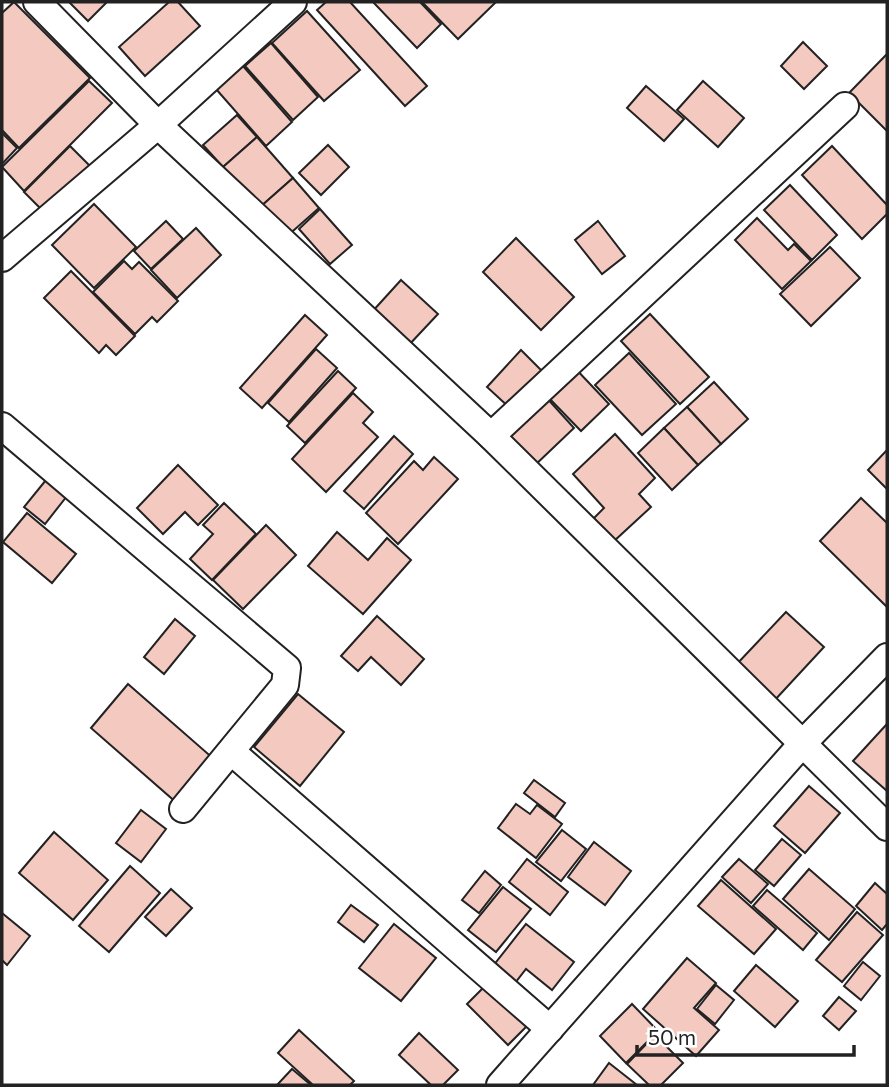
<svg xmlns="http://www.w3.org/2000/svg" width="889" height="1087" font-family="Commissioner,sans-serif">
<rect width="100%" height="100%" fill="#fff"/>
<g fill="#f3c9c0" stroke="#222" stroke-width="2">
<polygon points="14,2 90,78 19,148 2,130 2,13"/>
<polygon points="69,2 107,2 88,21"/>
<polygon points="169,2 178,2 200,26 145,76 119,47"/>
<polygon points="326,2 350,2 427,86 405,106 317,10"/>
<polygon points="373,2 420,2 441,24 417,48"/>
<polygon points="422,2 496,2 458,39"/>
<polygon points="307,11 360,70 324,101 272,43"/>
<polygon points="803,42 827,66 804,89 781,66"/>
<polygon points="271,43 318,97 293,120 245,66"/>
<polygon points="886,55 887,56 887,131 849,93"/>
<polygon points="243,66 292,122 266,146 216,89"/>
<polygon points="89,81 112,103 24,191 2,167"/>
<polygon points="703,81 744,118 718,147 677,110"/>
<polygon points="646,86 684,119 664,141 627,108"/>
<polygon points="237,115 257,137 223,167 203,145"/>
<polygon points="2,133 17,148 2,164"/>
<polygon points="257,137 293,178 259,208 223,167"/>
<polygon points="328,145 349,167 321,195 299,173"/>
<polygon points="70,146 93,169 46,214 24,192"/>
<polygon points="832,146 887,205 887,214 862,239 802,175"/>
<polygon points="293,178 319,208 285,238 259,208"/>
<polygon points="790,185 837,235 812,260 764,210"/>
<polygon points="94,204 136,247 94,288 52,245"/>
<polygon points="320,209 352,245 330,264 299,229"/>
<polygon points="757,218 788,250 794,244 811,261 782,289 735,240"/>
<polygon points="166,221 183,239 151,269 134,251"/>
<polygon points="598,221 625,256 602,274 575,240"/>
<polygon points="196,228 221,255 177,298 151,270"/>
<polygon points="516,238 574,297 541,330 483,272"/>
<polygon points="830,247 860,278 811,326 780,294"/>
<polygon points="124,261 132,269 139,262 178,301 157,322 152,317 135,334 93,292"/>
<polygon points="71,271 135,336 116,355 106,345 99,353 44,298"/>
<polygon points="401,280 438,314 407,347 371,313"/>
<polygon points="650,314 709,377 680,404 621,341"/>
<polygon points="305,315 327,335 262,408 240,388"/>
<polygon points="316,349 337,368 289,422 268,403"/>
<polygon points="521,350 546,375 513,411 487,387"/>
<polygon points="629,353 676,404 642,435 595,385"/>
<polygon points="573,366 609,404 581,431 545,394"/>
<polygon points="338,371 356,388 305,443 287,426"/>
<polygon points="714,382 748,419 721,444 687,407"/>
<polygon points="353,393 373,412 363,423 378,437 326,492 292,459"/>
<polygon points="545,396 574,428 532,468 503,436"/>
<polygon points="687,407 721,444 698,465 664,428"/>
<polygon points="664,428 698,465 672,490 638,453"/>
<polygon points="615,434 655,478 639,494 651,507 613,542 593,519 604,508 573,474"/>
<polygon points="394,436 413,454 364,509 344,491"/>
<polygon points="887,450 887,489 868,470"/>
<polygon points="434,457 458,479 398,544 366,513 414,461 423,470"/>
<polygon points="178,465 218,505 198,525 185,512 163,534 137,508"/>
<polygon points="46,480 67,496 45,524 24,507"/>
<polygon points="861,498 887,523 887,607 820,541"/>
<polygon points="224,503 256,534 212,580 190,559 213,534 203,525"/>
<polygon points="27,513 76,554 52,583 3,542"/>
<polygon points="266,525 296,555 243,609 213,580"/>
<polygon points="337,532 368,560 387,538 411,560 363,614 308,566"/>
<polygon points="786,612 824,647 773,702 735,666"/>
<polygon points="377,616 424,659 401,685 371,657 358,671 341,656"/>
<polygon points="175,619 195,636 164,674 144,657"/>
<polygon points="128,684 215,760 178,804 91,728"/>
<polygon points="298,694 344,732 300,786 254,747"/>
<polygon points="886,725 887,726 887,791 853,761"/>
<polygon points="534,780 565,803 555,817 524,793"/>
<polygon points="809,786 840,813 805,853 774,826"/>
<polygon points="516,804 530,814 537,805 562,824 536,858 498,828"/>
<polygon points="141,810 166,829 141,862 116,843"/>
<polygon points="562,830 586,849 561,881 536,862"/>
<polygon points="54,832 108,880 73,920 19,873"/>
<polygon points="782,839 801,855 774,886 755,870"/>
<polygon points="594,842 631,871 605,905 568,877"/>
<polygon points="527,859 568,892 550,915 509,882"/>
<polygon points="739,859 768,884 751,903 722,877"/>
<polygon points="130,866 160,893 109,952 79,926"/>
<polygon points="809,869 855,909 829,940 783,899"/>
<polygon points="485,871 501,885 479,913 462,900"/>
<polygon points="721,880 776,929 754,954 698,906"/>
<polygon points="875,883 887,894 887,924 882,930 856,906"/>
<polygon points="503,887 531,909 496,952 468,930"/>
<polygon points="171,889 192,908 166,936 145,917"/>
<polygon points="767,890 817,933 803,950 753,906"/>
<polygon points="351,905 378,925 364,942 338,922"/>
<polygon points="857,912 883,935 842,982 816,960"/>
<polygon points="2,913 30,936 7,965 2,960"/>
<polygon points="394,924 436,958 401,1001 359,968"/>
<polygon points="526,924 574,962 552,990 526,969 515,983 493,966"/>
<polygon points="687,958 716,983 694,1008 719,1030 696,1056 643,1009"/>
<polygon points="863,962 880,976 861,1000 844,986"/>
<polygon points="756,965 798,1001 775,1027 734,991"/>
<polygon points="486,985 527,1026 508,1045 467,1004"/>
<polygon points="716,985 734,1000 715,1024 697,1009"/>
<polygon points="839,997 856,1011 839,1030 823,1016"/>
<polygon points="632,1004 658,1031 626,1063 600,1036"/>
<polygon points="299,1030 354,1081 350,1085 313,1085 278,1053"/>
<polygon points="419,1033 458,1070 443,1085 431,1085 399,1055"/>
<polygon points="655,1035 683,1063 661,1085 649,1085 627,1064"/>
<polygon points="609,1063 637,1085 593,1085"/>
<polygon points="292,1069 311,1085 277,1085"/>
</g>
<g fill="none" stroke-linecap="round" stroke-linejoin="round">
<g stroke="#222" stroke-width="30">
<g id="minor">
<polyline points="37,2 158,125 491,436 887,827"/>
<polyline points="2,258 158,125 293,2"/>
<polyline points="2,426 287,668 285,685 183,809"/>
<polyline points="491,436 845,106"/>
<polyline points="232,752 550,1029"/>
<polyline points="500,1085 802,744 887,657"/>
</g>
</g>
<use href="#minor" stroke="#fff" stroke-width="26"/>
</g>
<rect width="889" height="1087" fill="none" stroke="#222222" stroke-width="7"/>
<path d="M637 1045v10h217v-10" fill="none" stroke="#222222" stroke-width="3.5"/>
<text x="648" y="1045" font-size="21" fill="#222222" stroke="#ffffff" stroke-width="5" paint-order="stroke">50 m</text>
</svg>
